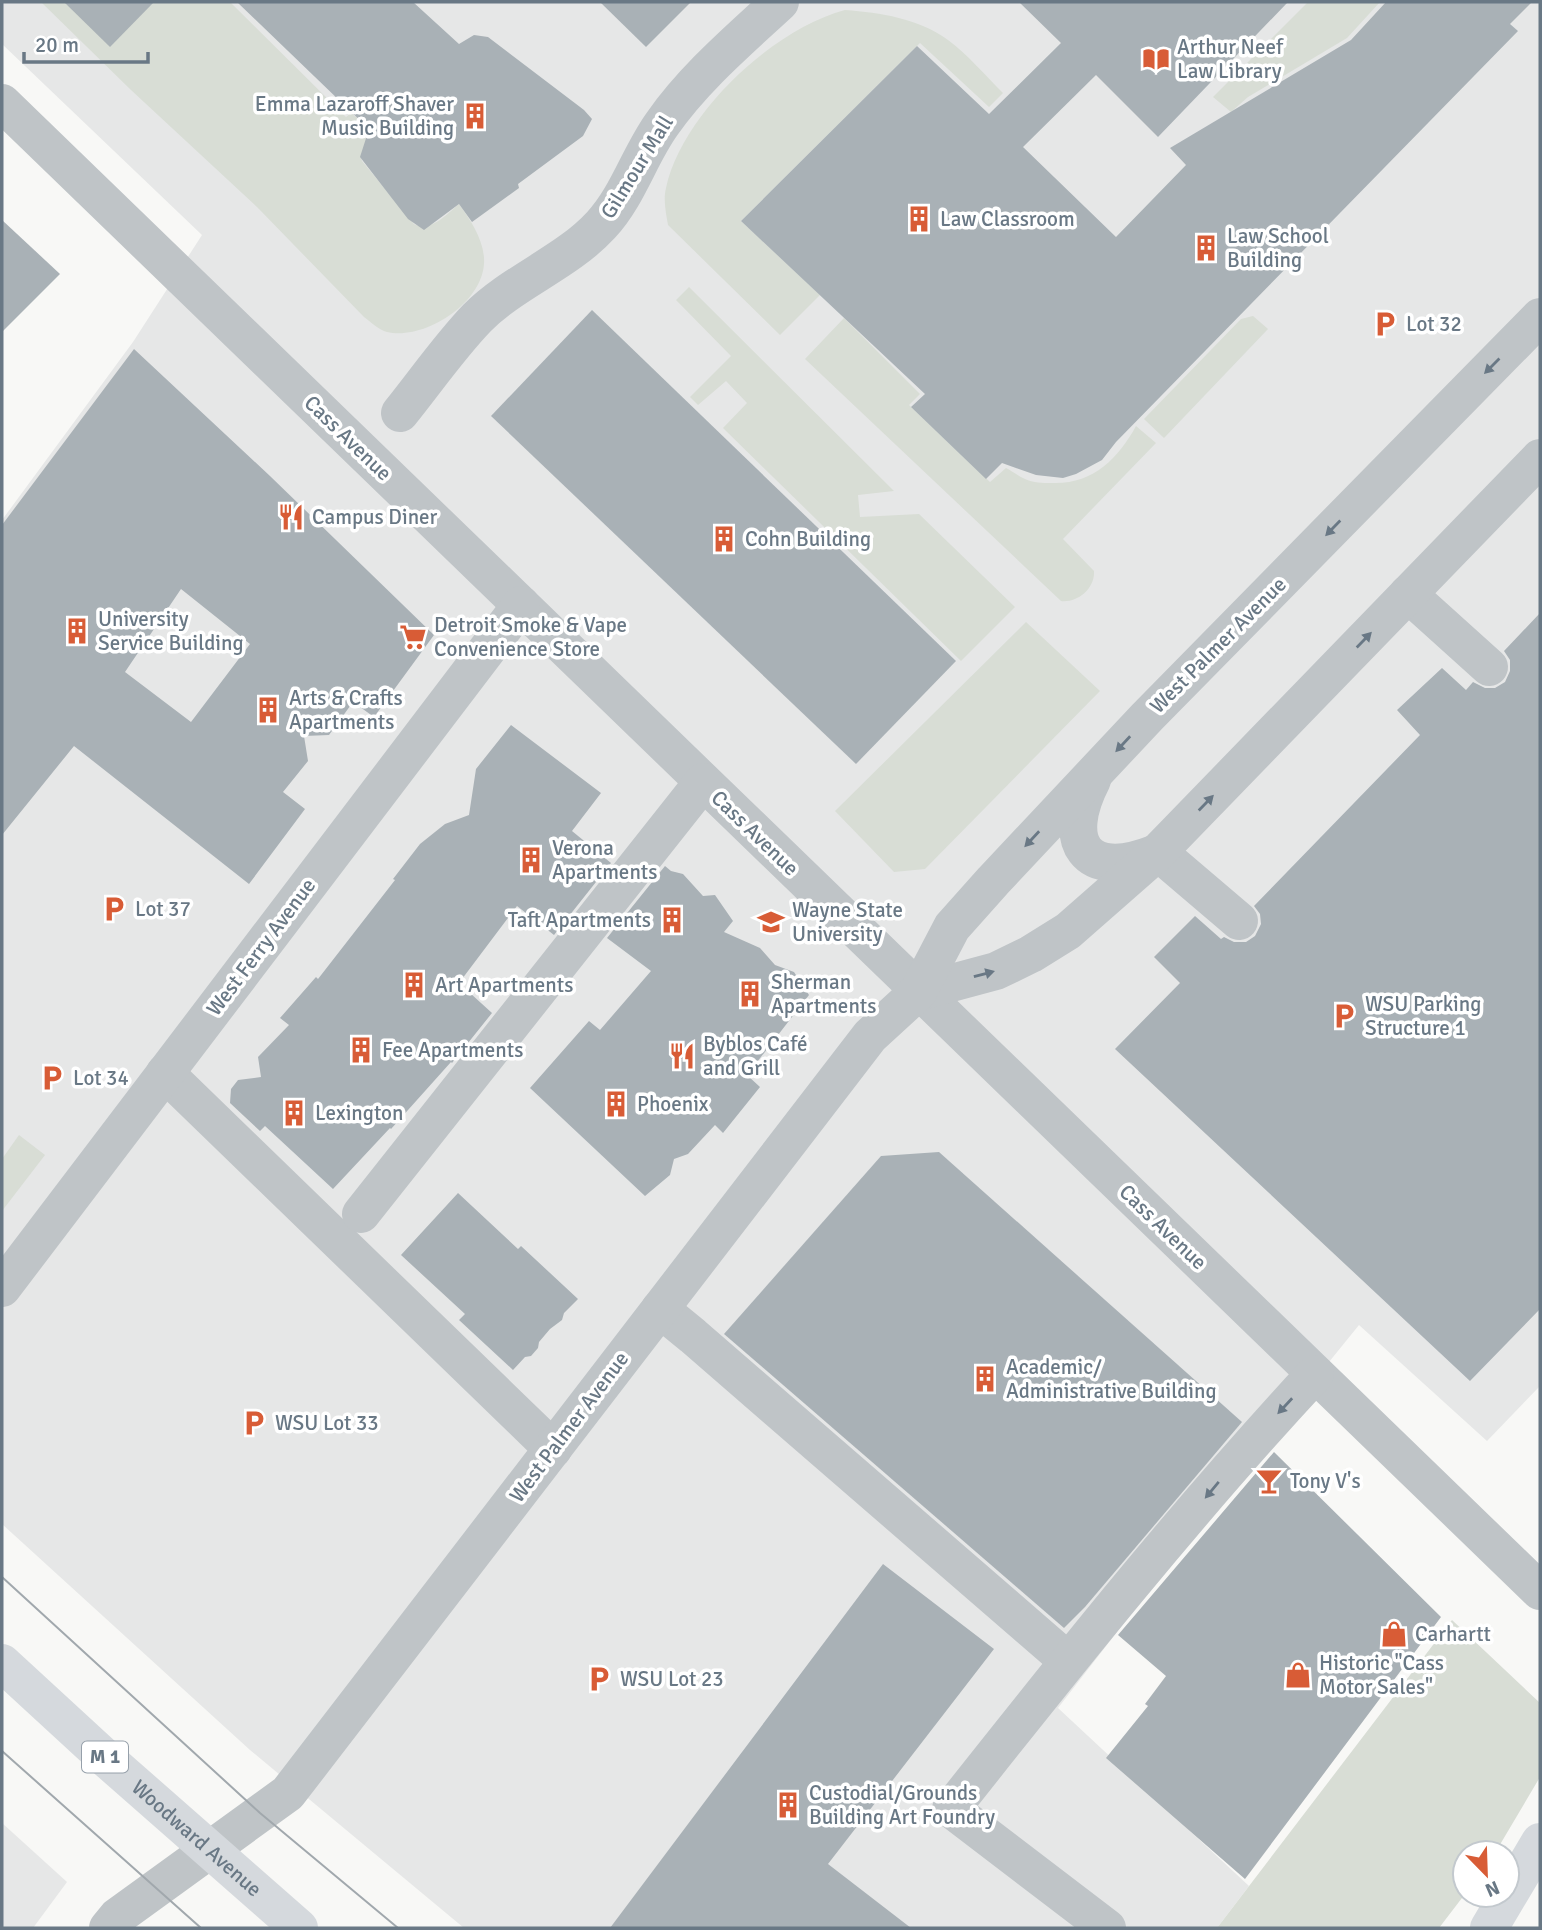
<svg xmlns="http://www.w3.org/2000/svg" width="1542" height="1930" font-family="Signika,sans-serif">
<rect width="100%" height="100%" fill="#f8f8f6"/>
<g fill="#e6e7e7">
<polygon points="2,2 1540,2 1540,1386 1487,1441 1359,1325 1269,1436 1058,1708 1249,1886 1217,1928 464,1928 250,1750 2,1524 2,520 133,342 202,235 2,44"/>
<polygon points="2,1823 67,1882 33,1928 2,1928"/>
</g>
<g fill="#d8ddd5">
<path d="M41 2H230L346 117 351 113 377 133 361 157 362 161 414 224C430 233 447 214 459 204 470 219 483 239 484 258 487 301 425 341 387 332 379 330 371 322 364 317L257 207 131 90Z"/>
<polygon points="1308,2 1380,2 1347,38 1248,97 1231,112 1213,97"/>
<path d="M845 10C881 13 918 18 948 40 968 55 985 75 1003 93L989 107 920 43 741 221 820 295 780 335 668 225C666 213 663 200 666 188 682 114 773 29 845 10Z"/>
<polygon points="689,287 894,491 858,495 860,517 919,514 1015,607 961,661 723,428 747,403 726,381 698,405 690,397 731,356 676,300"/>
<polygon points="1253,316 1268,329 1164,438 1144,419 1241,319"/>
<path d="M844 318 920 394 909 405 990 482 1006 468C1012 471 1018 476 1025 479 1033 483 1043 483 1051 483 1092 485 1118 459 1136 426L1156 443 1063 539 1094 571C1095 589 1077 603 1061 601L805 359Z"/>
<polygon points="1026,622 1100,691 925,869 894,872 835,811"/>
<polygon points="19,1135 45,1155 2,1211 2,1159"/>
<polygon points="1452,1620 1540,1703 1540,1777 1495,1853 1465,1853 1465,1894 1439,1928 1217,1928"/>
</g>
<g fill="#a9b1b6" fill-rule="evenodd">
<polygon points="64,2 154,2 110,47"/>
<polygon points="237,2 413,2 459,44 474,35 488,37 584,110 592,119 583,136 518,184 519,188 472,222 459,204 424,230 408,219 360,157 369,129"/>
<polygon points="600,2 691,2 646,47"/>
<polygon points="1019,2 1288,2 1158,137 1096,75 1023,147 1116,237 1186,165 1170,148 1351,40 1386,2 1532,2 1510,24 1518,31 1116,442 1102,460 1076,474 1063,478 1036,475 1002,463 986,479 911,407 925,394 741,221 917,46 989,114 1061,43"/>
<polygon points="2,220 60,274 2,332"/>
<polygon points="592,310 956,661 856,764 491,416"/>
<path d="M134 349 270 476 434 635 374 717 353 702 329 735 304 736 308 761 283 792 305 809 249 884 74 746 2 835V525ZM181 589 250 644 191 722 125 672Z"/>
<polygon points="1540,613 1540,1309 1470,1381 1115,1049 1180,983 1154,957 1195,916 1221,939 1224,937 1234,942 1246,942 1255,936 1261,924 1260,914 1254,906 1420,735 1397,710 1442,668 1466,690 1473,682 1485,688 1495,688 1505,682 1510,671 1510,660 1504,651"/>
<polygon points="511,725 601,793 572,831 611,863 554,935 517,906 459,983 492,1013 452,1063 451,1062 391,1129 390,1128 333,1189 265,1126 260,1131 230,1103 231,1089 238,1080 261,1077 258,1057 289,1025 280,1018 316,977 318,979 395,880 393,879 420,844 445,824 469,815 476,769"/>
<polygon points="665,866 671,871 683,874 703,896 715,895 733,921 724,932 760,948 775,965 794,972 809,995 747,1075 760,1087 723,1133 715,1125 688,1154 674,1159 670,1175 645,1196 530,1088 589,1021 600,1030 651,971 607,938"/>
<polygon points="939,1152 1242,1422 1085,1607 1064,1628 724,1334 881,1156"/>
<polygon points="458,1193 518,1249 521,1246 578,1299 564,1313 562,1320 550,1329 539,1342 538,1348 531,1356 525,1357 513,1370 459,1320 465,1314 401,1255"/>
<polygon points="1274,1452 1441,1617 1245,1879 1106,1758 1148,1706 1145,1704 1166,1676 1118,1635"/>
<polygon points="883,1564 994,1649 828,1864 911,1928 610,1928"/>
</g>
<g fill="none" stroke-linecap="round" stroke-linejoin="round">
<g stroke="#bfc4c7" stroke-width="38">
<polyline points="2,103 1540,1591"/>
<path d="M400 413C425 382 450 346 477 318 514 281 566 263 601 225 628 196 639 156 662 124 694 78 739 40 780 2"/>
<polyline points="1408,594 1489,667"/>
<path d="M1092 780C1060 842 1085 881 1154 854"/>
<polyline points="1158,852 1239,921"/>
<polyline points="918,992 996,971 1031,954 1068,931 1158,852 1540,458"/>
<polyline points="165,1073 553,1449"/>
<polyline points="361,1214 703,782"/>
<polyline points="2,1288 521,605"/>
<polyline points="660,1309 693,1336 1068,1661"/>
<polyline points="108,1928 117,1917 288,1793 870,1036 918,992 952,927 993,881 1147,717 1540,317"/>
<path d="M1107 1928 951 1809C1068 1661 1186 1513 1315 1374"/>
</g>
<path stroke="#d5d9dd" stroke-width="38" id="s1" d="M2 1663 102 1755 299 1928"/>
<polyline stroke="#d5d9dd" stroke-width="38" points="1489,1928 1540,1842"/>
<g stroke="#a1a8ad" stroke-width="2">
<polyline points="2,1577 260,1813 398,1928"/>
<polyline points="2,1751 201,1928"/>
</g>
</g>
<defs><path id="oneway-solid" d="M-6-.8H1V-3.2L6.5 0L1 3.2V.8H-6Z" transform="scale(1.75)"/></defs>
<g fill="#697885">
<use href="#oneway-solid" transform="translate(1492 366) rotate(135)"/>
<use href="#oneway-solid" transform="translate(1333 528) rotate(134)"/>
<use href="#oneway-solid" transform="translate(1364 640) rotate(-46)"/>
<use href="#oneway-solid" transform="translate(1123 744) rotate(133)"/>
<use href="#oneway-solid" transform="translate(1206 803) rotate(-46)"/>
<use href="#oneway-solid" transform="translate(1032 839) rotate(133)"/>
<use href="#oneway-solid" transform="translate(984 974) rotate(-15)"/>
<use href="#oneway-solid" transform="translate(1285 1406) rotate(133)"/>
<use href="#oneway-solid" transform="translate(1212 1490) rotate(130)"/>
</g>
<defs>
<g id="library-bare" transform="scale(2.1)"><path d="M-6-4Q-3-5.5-.7-3.5V5Q-3 3-6 4ZM6-4Q3-5.5 .7-3.5V5Q3 3 6 4Z" fill="#d85c36" stroke="#fff" stroke-width="2.5" paint-order="stroke"/></g>
<g id="building-bare" transform="scale(2.1)"><path d="M-4-6H4V6H1V3H-1V6H-4ZM-2.5-4.3h1.7v1.8h-1.7ZM.8-4.3h1.7v1.8H.8ZM-2.5-1h1.7V.8h-1.7ZM.8-1h1.7V.8H.8Z" fill="#d85c36" stroke="#fff" stroke-width="2.5" paint-order="stroke"/></g>
<g id="parking-bare" transform="scale(2.1)"><path d="M-3.5-5.5H1a3.5 3.5 0 0 1 0 7H-1V5.5H-3.5ZM-1-3.4V-.6H.8a1.4 1.4 0 0 0 0-2.8Z" fill="#d85c36" stroke="#fff" stroke-width="2.5" paint-order="stroke"/></g>
<g id="restaurant-bare" transform="scale(2.1)"><path d="M-5-6h1v4h1v-4h1v4h1v-4h1v5L-1.5 .5V6h-2V.5L-5-1ZM5-6V6H3V1.5H1.5Q1.5-4 5-6Z" fill="#d85c36" stroke="#fff" stroke-width="2.5" paint-order="stroke"/></g>
<g id="supermarket-bare" transform="scale(2.1)"><path d="M-6-5.5h2.5l.6 2H6L4.5 2H-2.5L-4.4-4H-6ZM-1.5 3.2a1.3 1.3 0 1 0 .1 0ZM3 3.2a1.3 1.3 0 1 0 .1 0Z" fill="#d85c36" stroke="#fff" stroke-width="2.5" paint-order="stroke"/></g>
<g id="university-bare" transform="scale(2.1)"><path d="M0-5L7-2L0 1L-7-2ZM-4 1L0 2.5L4 1V4Q0 6-4 4Z" fill="#d85c36" stroke="#fff" stroke-width="2.5" paint-order="stroke"/></g>
<g id="bar-bare" transform="scale(2.1)"><path d="M-6-5H6L.8 .8V4.5H3.5V6h-7V4.5H-.8V.8Z" fill="#d85c36" stroke="#fff" stroke-width="2.5" paint-order="stroke"/></g>
<g id="shop-bare" transform="scale(2.1)"><path d="M-5-2.5h2.3a2.7 3.5 0 0 1 5.4 0H5L5.5 6h-11ZM-1.5-2.5h3a1.5 2.3 0 0 0-3 0Z" fill="#d85c36" stroke="#fff" stroke-width="2.5" paint-order="stroke"/></g>
</defs>
<g fill-rule="evenodd">
<use href="#library-bare" x="1156" y="59"/>
<use href="#building-bare" x="475" y="116"/>
<use href="#building-bare" x="919" y="219"/>
<use href="#building-bare" x="1206" y="248"/>
<use href="#parking-bare" x="1385" y="324"/>
<use href="#restaurant-bare" x="291" y="517"/>
<use href="#building-bare" x="724" y="539"/>
<use href="#building-bare" x="77" y="631"/>
<use href="#supermarket-bare" x="413" y="637"/>
<use href="#building-bare" x="268" y="710"/>
<use href="#building-bare" x="531" y="860"/>
<use href="#parking-bare" x="114" y="909"/>
<use href="#building-bare" x="672" y="920"/>
<use href="#university-bare" x="771" y="922"/>
<use href="#building-bare" x="414" y="985"/>
<use href="#building-bare" x="750" y="994"/>
<use href="#parking-bare" x="1344" y="1016"/>
<use href="#building-bare" x="361" y="1050"/>
<use href="#restaurant-bare" x="682" y="1056"/>
<use href="#parking-bare" x="52" y="1078"/>
<use href="#building-bare" x="616" y="1104"/>
<use href="#building-bare" x="294" y="1113"/>
<use href="#building-bare" x="985" y="1379"/>
<use href="#parking-bare" x="254" y="1423"/>
<use href="#bar-bare" x="1269" y="1481"/>
<use href="#shop-bare" x="1394" y="1634"/>
<use href="#shop-bare" x="1298" y="1675"/>
<use href="#parking-bare" x="599" y="1679"/>
<use href="#building-bare" x="788" y="1805"/>
</g>
<g text-anchor="middle" dominant-baseline="central" stroke-width="7" stroke-linejoin="round" paint-order="stroke">
<rect fill="#fff" stroke="#96a0aa" stroke-width="2" x="82" y="1741.5" width="46" height="31" rx="5"/>
<g font-size="19" font-weight="bold" fill="#697885">
<text x="105" y="1757">M 1</text>
</g>
<g font-size="21" fill="#697885" stroke="#fff" text-anchor="start">
<text x="1177" y="47">Arthur Neef<tspan x="1177" dy="24">Law Library</tspan></text>
<text x="454" y="104" text-anchor="end">Emma Lazaroff Shaver<tspan x="454" dy="24">Music Building</tspan></text>
<text x="940" y="219">Law Classroom</text>
<text x="1227" y="236">Law School<tspan x="1227" dy="24">Building</tspan></text>
<text x="1406" y="324">Lot 32</text>
<text x="312" y="517">Campus Diner</text>
<text x="745" y="539">Cohn Building</text>
<text x="98" y="619">University<tspan x="98" dy="24">Service Building</tspan></text>
<text x="434" y="625">Detroit Smoke &amp; Vape<tspan x="434" dy="24">Convenience Store</tspan></text>
<text x="289" y="698">Arts &amp; Crafts<tspan x="289" dy="24">Apartments</tspan></text>
<text x="552" y="848">Verona<tspan x="552" dy="24">Apartments</tspan></text>
<text x="135" y="909">Lot 37</text>
<text x="792" y="910">Wayne State<tspan x="792" dy="24">University</tspan></text>
<text x="651" y="920" text-anchor="end">Taft Apartments</text>
<text x="771" y="982">Sherman<tspan x="771" dy="24">Apartments</tspan></text>
<text x="435" y="985">Art Apartments</text>
<text x="1365" y="1004">WSU Parking<tspan x="1365" dy="24">Structure 1</tspan></text>
<text x="703" y="1044">Byblos Café<tspan x="703" dy="24">and Grill</tspan></text>
<text x="382" y="1050">Fee Apartments</text>
<text x="73" y="1078">Lot 34</text>
<text x="637" y="1104">Phoenix</text>
<text x="315" y="1113">Lexington</text>
<text x="1006" y="1367">Academic/<tspan x="1006" dy="24">Administrative Building</tspan></text>
<text x="275" y="1423">WSU Lot 33</text>
<text x="1290" y="1481">Tony V's</text>
<text x="1415" y="1634">Carhartt</text>
<text x="1319" y="1663">Historic "Cass<tspan x="1319" dy="24">Motor Sales"</tspan></text>
<text x="620" y="1679">WSU Lot 23</text>
<text x="809" y="1793">Custodial/Grounds<tspan x="809" dy="24">Building Art Foundry</tspan></text>
</g>
<g font-size="21" fill="#697885" stroke="#fff">
<text transform="translate(637 167) rotate(-58)">Gilmour Mall</text>
<text transform="translate(348 438) rotate(44)">Cass Avenue</text>
<text transform="translate(1218 645) rotate(-45)">West Palmer Avenue</text>
<text transform="translate(755 833) rotate(44)">Cass Avenue</text>
<text transform="translate(261 947) rotate(-53)">West Ferry Avenue</text>
<text transform="translate(1163 1227) rotate(44)">Cass Avenue</text>
<text transform="translate(569 1427) rotate(-53)">West Palmer Avenue</text>
<text stroke="none"><textPath href="#s1" startOffset="262">Woodward Avenue</textPath></text>
</g>
</g>
<rect width="1542" height="1930" fill="none" stroke="#697885" stroke-width="7"/>
<g transform="translate(1486 1874) rotate(157)"><circle r="33" fill="#ffffff" stroke="#c3c9ce" stroke-width="2"/>
<path d="M0-5L12 26L0 18L-12 26Z" fill="#d85c36"/>
<text y="-10" font-size="19" font-weight="bold" text-anchor="middle" fill="#697885">N</text>
</g>
<path d="M24 52v10h124v-10" fill="none" stroke="#697885" stroke-width="3.5"/>
<text x="35" y="52" font-size="21" fill="#697885" stroke="#ffffff" stroke-width="5" paint-order="stroke">20 m</text>
</svg>
